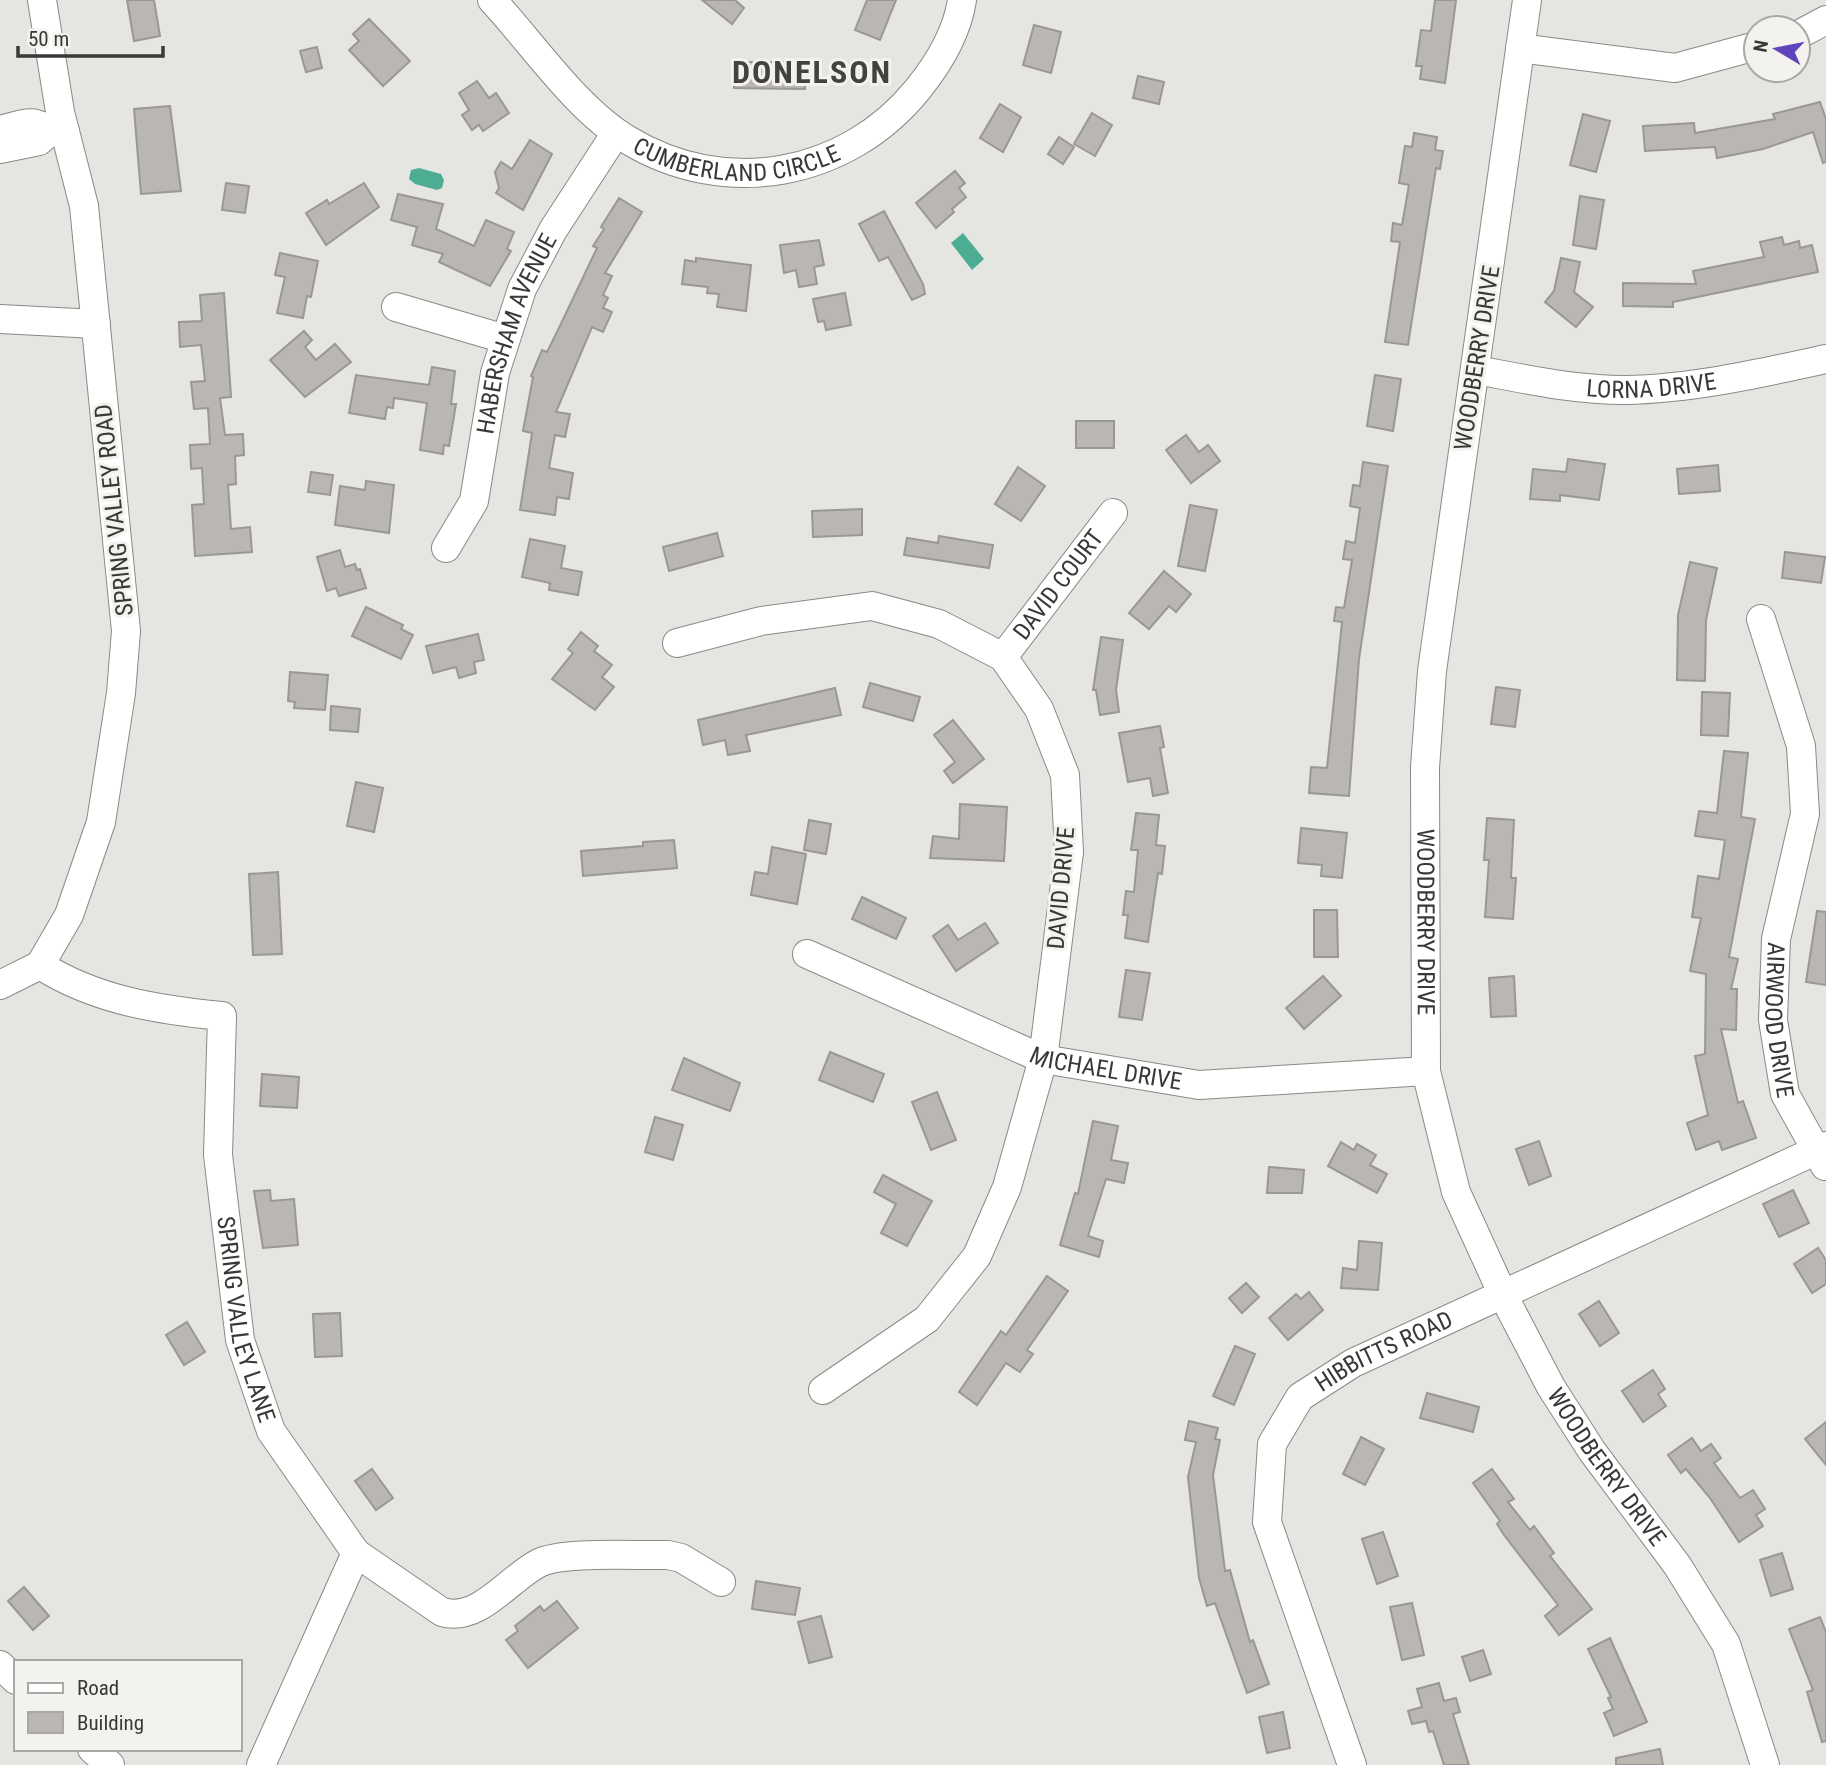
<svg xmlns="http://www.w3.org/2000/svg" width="1826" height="1765" font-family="'Roboto Condensed',sans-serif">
<rect width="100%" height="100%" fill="#e5e5e1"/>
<g fill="#4cad93">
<polygon points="419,168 441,174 444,180 442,188 437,190 415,184 409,179 411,170"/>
<polygon points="963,233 984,259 972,270 951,243"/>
</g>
<g fill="#bab7b3" stroke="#9a9794" stroke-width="2">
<polygon points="127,0 154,0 160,36 134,41"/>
<polygon points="702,0 735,0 744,8 732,24"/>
<polygon points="867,0 896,0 880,40 855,30"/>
<polygon points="1435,0 1456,0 1445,83 1420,79 1422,66 1416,66 1421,30 1431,31"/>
<polygon points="369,19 410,61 383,86 349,50 359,41 353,34"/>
<polygon points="1034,25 1061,32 1051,73 1023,65"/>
<polygon points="317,47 322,68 306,72 300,51"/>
<polygon points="734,62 805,62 805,89 734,88"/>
<polygon points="1138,76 1164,82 1159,104 1133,98"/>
<polygon points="477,81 489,98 496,93 509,113 483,131 479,125 472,130 462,115 469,110 459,93"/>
<polygon points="1820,102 1826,119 1826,162 1823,163 1813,132 1763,149 1717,158 1715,147 1645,151 1643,126 1694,123 1695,133 1775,119 1773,114"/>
<polygon points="1000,104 1021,117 1003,152 980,138"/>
<polygon points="170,106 181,191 141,194 134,109"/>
<polygon points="1092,113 1112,125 1095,156 1074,144"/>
<polygon points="1583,114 1610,121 1596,172 1570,165"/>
<polygon points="1414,133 1437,137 1435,150 1443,151 1440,169 1436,168 1408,345 1385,342 1400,242 1391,241 1393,223 1402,225 1409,185 1399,183 1405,146 1412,147"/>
<polygon points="1059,137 1074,147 1063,164 1048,154"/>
<polygon points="530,140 552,154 523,210 496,193 499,188 495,172 501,162 512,169"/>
<polygon points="955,171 965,183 959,188 966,197 952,209 954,212 936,228 916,203"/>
<polygon points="226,183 249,186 245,213 222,210"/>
<polygon points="364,183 379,207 326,245 306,213 327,200 329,204"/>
<polygon points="398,194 443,204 436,229 474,246 486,220 514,232 507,249 511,251 490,286 439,262 443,254 412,245 417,227 391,220"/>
<polygon points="1580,196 1604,200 1596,249 1573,245"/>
<polygon points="619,198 642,212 605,273 612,276 603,295 608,298 603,308 612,312 603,332 592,327 556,412 570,414 565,437 555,435 549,468 573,473 569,499 557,497 555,515 520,510 532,433 523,431 533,377 531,376 542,350 547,352 557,332 597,248 593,246 604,229 601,227"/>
<polygon points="884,211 923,284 925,294 912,300 888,257 879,261 859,224"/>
<polygon points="1782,237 1784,245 1799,241 1800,248 1812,245 1818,272 1673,302 1673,307 1623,306 1623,283 1696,284 1693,271 1764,257 1760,242"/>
<polygon points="819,240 824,265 814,267 817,284 799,287 796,270 784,273 780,245"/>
<polygon points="280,253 318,261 311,297 307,296 303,318 277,313 285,277 275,275"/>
<polygon points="696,258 751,265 746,311 717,307 719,294 707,293 708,287 682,284 685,260 696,262"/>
<polygon points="1561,258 1580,262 1574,292 1593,307 1576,327 1545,302 1554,291"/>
<polygon points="224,293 231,397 220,398 225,435 243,434 244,455 235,456 236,484 228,485 231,529 250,527 252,552 195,556 192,505 204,504 202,468 191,469 190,445 210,444 208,408 194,409 191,382 205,381 201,345 180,347 179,322 202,321 200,295"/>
<polygon points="845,293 851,325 826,330 824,321 818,322 813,299"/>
<polygon points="304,331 312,340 305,347 316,360 335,344 351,362 305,397 270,360"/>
<polygon points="432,367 455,371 451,404 456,404 449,446 444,445 443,454 420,450 427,403 394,398 393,408 387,407 385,419 349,413 356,375 429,385"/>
<polygon points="1375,375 1401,379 1393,431 1367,426"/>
<rect x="1076" y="421" width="38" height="27"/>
<polygon points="1186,435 1199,452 1208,445 1220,461 1191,483 1166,450"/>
<polygon points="1568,459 1605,464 1599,500 1560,495 1560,501 1530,499 1533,469 1566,472"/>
<polygon points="1363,462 1388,466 1359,659 1349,796 1309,793 1311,767 1327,768 1342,622 1334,621 1336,607 1344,608 1352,560 1343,559 1346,541 1355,543 1360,508 1350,506 1353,485 1360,486"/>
<polygon points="1718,465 1720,491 1679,494 1677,469"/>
<polygon points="1018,467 1045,486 1021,521 995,504"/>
<polygon points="311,472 333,475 330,495 308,492"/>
<polygon points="366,481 394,485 389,533 335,525 340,486 365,490"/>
<polygon points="1190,505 1217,510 1205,571 1178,566"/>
<polygon points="862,509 862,535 813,537 812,511"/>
<polygon points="717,533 723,556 669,571 663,547"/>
<polygon points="939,536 993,545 989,568 904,555 907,538 938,543"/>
<polygon points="530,539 565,546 561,568 582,572 578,595 549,590 550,583 522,577"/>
<polygon points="340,550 345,567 355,564 357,570 360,569 366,588 339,596 336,588 327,591 317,557"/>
<polygon points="1785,552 1825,557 1821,583 1782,578"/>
<polygon points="1690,562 1717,568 1706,620 1705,681 1677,680 1678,615"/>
<polygon points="1164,571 1191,594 1176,612 1169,606 1149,629 1129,613"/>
<polygon points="366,607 403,625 401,629 413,635 401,659 352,636"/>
<polygon points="581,632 598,646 594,651 612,665 602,677 614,687 595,710 552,679 573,653 568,649"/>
<polygon points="478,634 484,660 474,662 476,673 459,678 456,667 433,673 426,646"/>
<polygon points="1101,637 1123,640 1116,690 1119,712 1100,715 1096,690 1093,690"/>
<polygon points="290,672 328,675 325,710 294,708 295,702 288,701"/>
<polygon points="870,683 920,697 913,721 863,707"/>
<polygon points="1496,687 1520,690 1515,727 1491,724"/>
<polygon points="835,688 841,715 746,735 750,751 728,755 725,740 703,745 698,720"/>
<polygon points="1702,692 1730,693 1728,736 1701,735"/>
<polygon points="331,706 360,709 358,732 330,730"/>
<polygon points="953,720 984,759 953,783 944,771 955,762 934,735"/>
<polygon points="1160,726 1164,747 1160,748 1168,793 1153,796 1150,778 1128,782 1119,733"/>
<polygon points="1724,751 1748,753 1741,817 1755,819 1729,957 1738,959 1731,989 1737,989 1736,1030 1721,1029 1738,1103 1743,1101 1756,1138 1722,1150 1719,1141 1696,1150 1687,1123 1708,1115 1695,1056 1705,1054 1706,974 1690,971 1701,918 1692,917 1698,876 1719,879 1725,840 1695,836 1699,811 1717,813"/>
<polygon points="356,782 383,788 374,832 347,826"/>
<polygon points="960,804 1007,807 1004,861 930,858 933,836 959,839"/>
<polygon points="1136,813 1159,815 1156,845 1165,846 1162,874 1158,873 1148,942 1125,938 1128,915 1123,915 1126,891 1134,892 1138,850 1131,850"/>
<polygon points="1487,818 1514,820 1511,878 1516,878 1513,919 1485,917 1489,860 1484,860"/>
<polygon points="809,820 831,824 826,854 804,850"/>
<polygon points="1301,828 1347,833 1342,878 1321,876 1322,865 1298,863"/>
<polygon points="674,840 677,868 583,876 581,851 643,846 643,842"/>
<polygon points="772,847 806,854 797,904 751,895 755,872 768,874"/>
<polygon points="278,872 282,954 253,955 249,874"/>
<polygon points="862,897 906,918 896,939 852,919"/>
<polygon points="1314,910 1337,910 1338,957 1314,957"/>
<polygon points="1817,911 1826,912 1826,985 1806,982"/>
<polygon points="985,923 998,943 956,971 933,936 948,925 958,940"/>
<polygon points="1126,970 1150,973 1142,1020 1119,1017"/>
<polygon points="1323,976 1341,996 1304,1029 1286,1008"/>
<polygon points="1514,976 1516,1016 1491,1017 1489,978"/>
<polygon points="830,1052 884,1074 873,1102 819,1080"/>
<polygon points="684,1058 740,1083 730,1111 672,1090"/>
<polygon points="262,1074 299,1077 297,1108 260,1106"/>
<polygon points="937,1092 956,1140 931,1150 912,1102"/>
<polygon points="655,1117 683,1125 673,1160 645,1152"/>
<polygon points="1093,1121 1118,1126 1111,1160 1128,1163 1124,1183 1106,1179 1088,1236 1103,1241 1099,1257 1060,1245 1075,1193 1078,1194"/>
<polygon points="1539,1141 1551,1176 1529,1185 1516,1149"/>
<polygon points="1341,1142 1354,1150 1357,1144 1376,1155 1370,1165 1387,1174 1377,1193 1328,1166"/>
<polygon points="1269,1167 1304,1170 1302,1193 1267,1193"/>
<polygon points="883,1175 932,1201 907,1246 881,1233 896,1204 874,1192"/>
<polygon points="270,1190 271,1201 294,1199 298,1245 263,1248 254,1191"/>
<polygon points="1793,1190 1809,1223 1779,1237 1763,1204"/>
<polygon points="1359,1241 1382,1243 1378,1290 1341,1288 1343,1268 1357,1270"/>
<polygon points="1818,1248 1826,1260 1826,1284 1812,1293 1794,1264"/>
<polygon points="1047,1276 1068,1291 1027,1350 1033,1354 1020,1372 1006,1363 977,1405 959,1392 1001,1331 1006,1335"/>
<polygon points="1246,1283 1259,1297 1242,1313 1229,1298"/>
<polygon points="1309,1292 1323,1310 1288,1340 1269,1318 1296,1294 1301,1299"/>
<polygon points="1599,1301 1619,1333 1600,1346 1579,1314"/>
<polygon points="340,1313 342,1356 315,1357 313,1314"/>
<polygon points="187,1322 205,1352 184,1365 166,1335"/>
<polygon points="1235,1346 1255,1354 1234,1405 1213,1396"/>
<polygon points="1653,1370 1665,1389 1658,1394 1666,1406 1643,1422 1622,1391"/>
<polygon points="1427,1393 1479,1407 1473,1432 1420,1418"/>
<polygon points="1189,1421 1218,1428 1215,1439 1220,1440 1213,1475 1225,1571 1230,1570 1250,1642 1253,1640 1269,1684 1247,1693 1215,1603 1207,1606 1199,1578 1188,1477 1196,1442 1185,1440"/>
<polygon points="1826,1422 1826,1465 1805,1439"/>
<polygon points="1361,1437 1384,1449 1365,1485 1343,1474"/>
<polygon points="1692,1438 1701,1451 1711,1444 1721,1458 1714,1463 1740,1498 1753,1490 1765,1509 1756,1515 1763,1526 1739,1542 1710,1498 1686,1469 1681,1473 1668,1455"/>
<polygon points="372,1469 393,1498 376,1510 355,1481"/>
<polygon points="1492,1469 1514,1499 1508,1502 1530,1530 1534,1526 1554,1553 1550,1556 1592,1609 1559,1635 1545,1616 1558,1605 1504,1535 1497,1524 1500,1521 1473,1483"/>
<polygon points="1383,1532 1398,1576 1377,1584 1362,1539"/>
<polygon points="1782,1553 1793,1589 1771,1596 1760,1560"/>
<polygon points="756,1581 800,1588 795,1615 752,1609"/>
<polygon points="24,1587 49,1616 33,1630 8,1601"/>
<polygon points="557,1601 578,1628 528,1668 506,1640 518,1631 515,1626 540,1606 544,1611"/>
<polygon points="1412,1603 1424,1655 1402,1660 1390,1607"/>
<polygon points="821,1616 832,1657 809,1663 798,1622"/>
<polygon points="1820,1617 1826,1632 1826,1741 1822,1742 1807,1692 1813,1690 1789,1629"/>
<polygon points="1610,1638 1647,1722 1614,1736 1604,1713 1613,1709 1608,1698 1611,1697 1588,1649"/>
<polygon points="1483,1650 1491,1674 1470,1681 1462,1657"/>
<polygon points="1439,1683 1444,1701 1456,1698 1460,1712 1453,1714 1469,1765 1444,1765 1433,1731 1429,1732 1426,1721 1412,1724 1408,1711 1422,1707 1417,1689"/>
<polygon points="1283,1712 1290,1748 1267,1753 1259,1717"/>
<polygon points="1660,1749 1663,1765 1616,1765 1616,1758"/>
</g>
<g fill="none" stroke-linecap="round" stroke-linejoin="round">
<g stroke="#898985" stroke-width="30">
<g id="minor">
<path id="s1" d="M492 0C533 44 577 110 628 140 725 199 847 177 918 89 939 63 957 33 962 0"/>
<path id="s2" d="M1527 0 1432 671 1425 768 1426 1071 1456 1192 1503 1295 1551 1387 1592 1451 1677 1565 1726 1644 1765 1765"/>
<polyline points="1798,35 1826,20"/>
<polyline points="1520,48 1675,68 1756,46"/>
<path d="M0 130C10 128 26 121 36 124 48 127 51 132 65 131"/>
<polyline points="0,149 39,141 49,132"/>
<polyline points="396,307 505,339"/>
<polyline points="0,319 96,324"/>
<path id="s3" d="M1476 370C1525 379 1574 390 1625 390 1691 389 1762 373 1826 359"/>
<path id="s4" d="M446 548 474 501 495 373 522 289 553 230 616 133"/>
<path id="s5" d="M1761 619 1801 746 1805 814 1776 939 1773 1020 1785 1094 1825 1166"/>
<polyline points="677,643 761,621 872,606 939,624 1003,657 1039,709 1065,775 1069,852 1043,1059 1007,1187 977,1256 927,1319 823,1390"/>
<path id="s6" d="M1003 657 1113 513"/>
<path id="s7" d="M807 954 1043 1059 1199 1085 1426 1071"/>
<path id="s8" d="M40 965C95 1000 158 1010 222 1016L218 1155 240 1340 271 1431 356 1553 261 1765"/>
<polyline points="0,985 40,965 69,915 101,822 121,693 126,631 84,206 60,112 42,0"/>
<path d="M356 1553 442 1612C479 1623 509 1578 539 1563 562 1551 637 1556 668 1555L681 1558 721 1582"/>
<polyline points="0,1665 16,1680"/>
<polyline points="92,1749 110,1765"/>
<path id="s9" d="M1352 1765 1267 1522 1272 1444 1300 1397 1353 1363 1826 1146"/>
</g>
</g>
<use href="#minor" stroke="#fff" stroke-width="28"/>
</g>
<g text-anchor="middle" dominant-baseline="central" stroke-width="6" stroke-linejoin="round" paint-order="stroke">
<g font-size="24" fill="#383836" stroke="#f3f2ee">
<text stroke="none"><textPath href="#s1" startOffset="310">CUMBERLAND CIRCLE</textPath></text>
<text stroke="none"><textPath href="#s4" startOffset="228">HABERSHAM AVENUE</textPath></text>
<text transform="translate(1477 358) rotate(-81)">WOODBERRY DRIVE</text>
<text stroke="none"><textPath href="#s3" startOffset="177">LORNA DRIVE</textPath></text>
<text transform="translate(114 510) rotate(-96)">SPRING VALLEY ROAD</text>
<text stroke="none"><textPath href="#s6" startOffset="91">DAVID COURT</textPath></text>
<text transform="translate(1061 888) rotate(-85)">DAVID DRIVE</text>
<text stroke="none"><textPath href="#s2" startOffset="929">WOODBERRY DRIVE</textPath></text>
<text stroke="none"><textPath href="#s5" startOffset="411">AIRWOOD DRIVE</textPath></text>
<text stroke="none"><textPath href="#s7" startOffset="322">MICHAEL DRIVE</textPath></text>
<text stroke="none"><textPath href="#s8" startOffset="497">SPRING VALLEY LANE</textPath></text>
<text stroke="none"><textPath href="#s9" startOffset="486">HIBBITTS ROAD</textPath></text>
<text stroke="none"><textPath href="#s2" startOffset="1517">WOODBERRY DRIVE</textPath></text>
</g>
<g font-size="32" font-weight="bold" letter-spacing="2" fill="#42423f" stroke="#f3f2ee">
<text x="812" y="72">DONELSON</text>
</g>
</g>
<rect x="14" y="1660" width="228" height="91" fill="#f3f2ee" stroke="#a8a8a4" stroke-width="2"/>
<rect x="28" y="1683" width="35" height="10" fill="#ffffff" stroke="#a8a8a4" stroke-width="2"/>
<text x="77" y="1695" font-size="21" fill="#383836">Road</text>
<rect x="28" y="1712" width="35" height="21" fill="#bab7b3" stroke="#a8a8a4" stroke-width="2"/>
<text x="77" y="1730" font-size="21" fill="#383836">Building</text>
<g transform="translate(1777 49) rotate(280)"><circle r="33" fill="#f3f2ee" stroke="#a8a8a4" stroke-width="2"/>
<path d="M0-5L12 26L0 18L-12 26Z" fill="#5f44bc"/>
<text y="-10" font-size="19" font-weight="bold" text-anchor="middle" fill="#383836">N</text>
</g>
<path d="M18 46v10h145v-10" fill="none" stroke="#383836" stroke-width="3.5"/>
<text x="28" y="46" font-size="21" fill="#383836" stroke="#f3f2ee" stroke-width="5" paint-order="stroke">50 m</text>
</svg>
